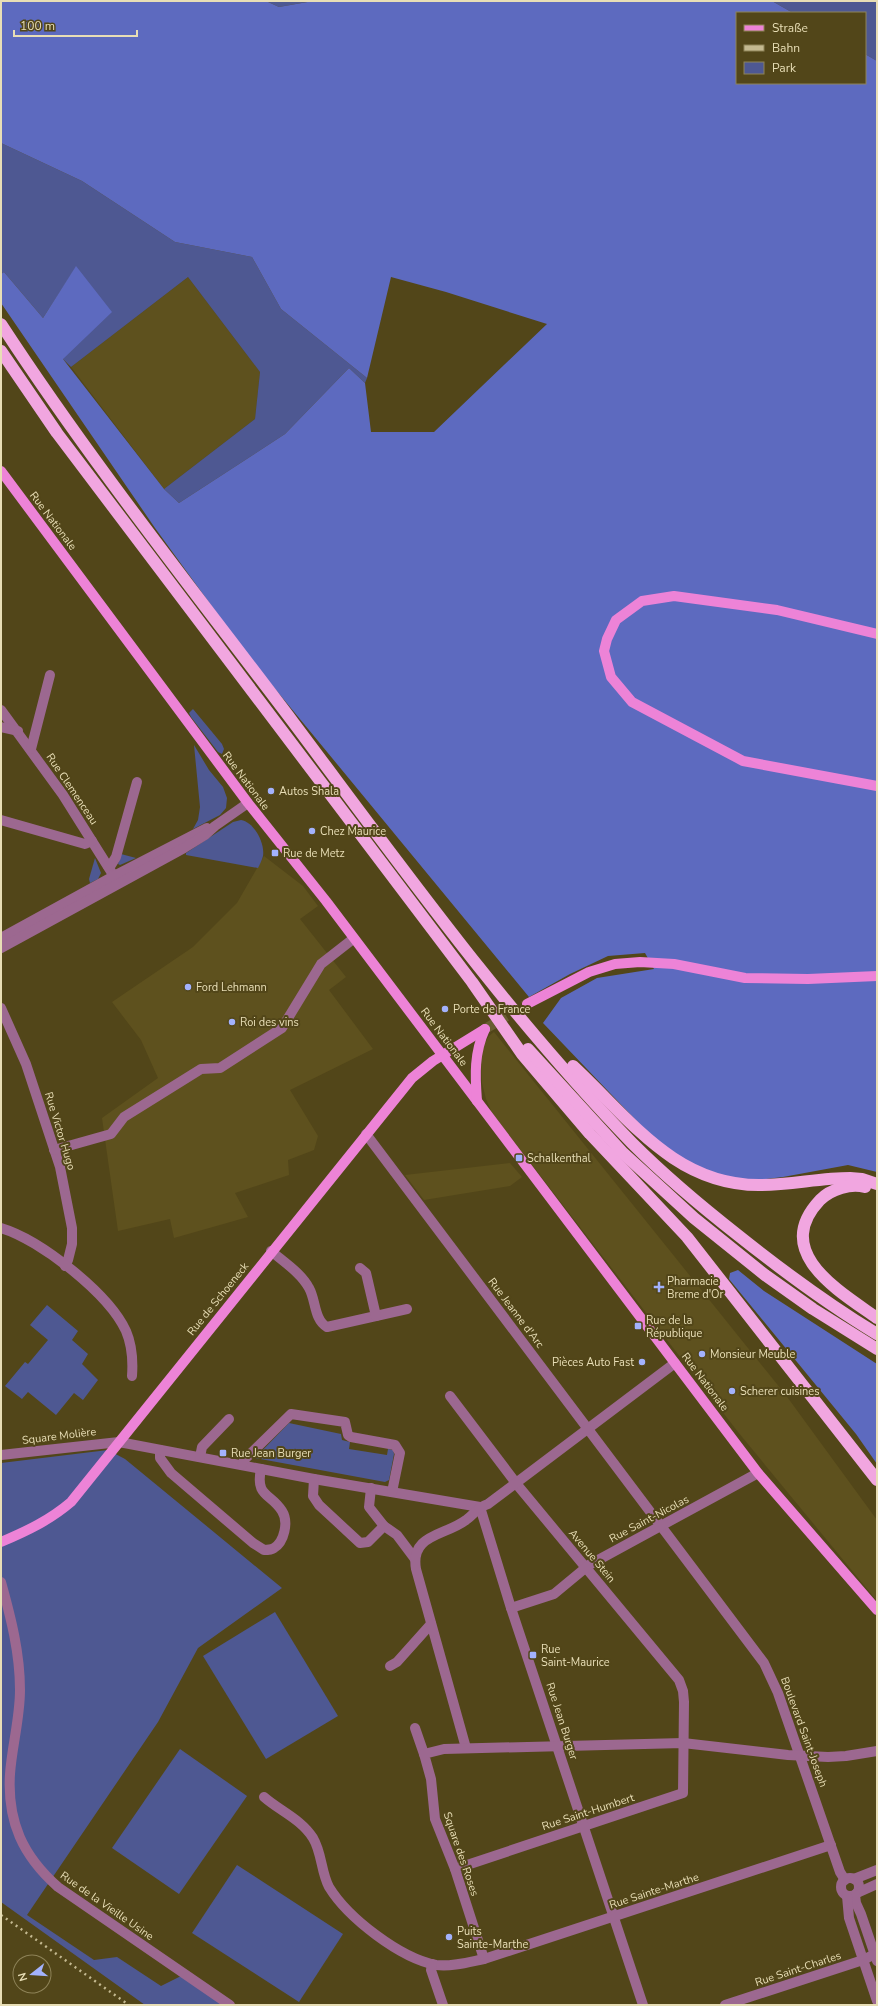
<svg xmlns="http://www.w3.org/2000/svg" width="878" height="2006" font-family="'Nunito Sans',sans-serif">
<rect width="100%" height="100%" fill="#524619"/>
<g fill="#5e511e">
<polygon points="188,277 260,372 255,419 164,489 71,367"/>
<polygon points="264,856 303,886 318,906 300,919 346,977 329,990 373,1049 290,1090 318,1136 314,1150 288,1160 289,1175 235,1193 248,1217 174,1238 170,1219 118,1231 102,1118 158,1078 141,1040 112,1002 193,947 237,903"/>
<polygon points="494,1032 785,1394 877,1520 877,1601 738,1432 492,1113 486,1099 482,1083 481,1063 483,1046 489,1036"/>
<polygon points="510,1163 522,1177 510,1186 424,1200 405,1175"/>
</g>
<g fill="#4e5892">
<polygon points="266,1 313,1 279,7"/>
<polygon points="772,1 877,1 877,61 865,54 865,13 793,13"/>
<polygon points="1,143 82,181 175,242 252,257 281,309 367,378 365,383 349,368 285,434 179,503 164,489 255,419 260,372 188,277 71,367 63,359 76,267 43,318 4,272 1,274"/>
<polygon points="193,709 222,744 224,749 222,754 218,752 191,717 189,713"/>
<polygon points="194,745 209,770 223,787 227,798 226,808 220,815 193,829 198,820 200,807"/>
<path d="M241 820C254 822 265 843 263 856 262 860 260 864 258 868L186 855V853L233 822Z"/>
<polygon points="121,854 136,858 120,865 118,864"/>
<polygon points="95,858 101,873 98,879 90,883 89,879"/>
<polygon points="47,1305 78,1331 72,1340 88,1354 82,1364 98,1380 83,1400 74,1393 56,1415 28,1392 22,1399 5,1386 25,1362 28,1364 48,1340 30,1325"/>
<polygon points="289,1423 341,1434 342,1440 350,1442 349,1449 387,1455 388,1449 393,1450 394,1454 389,1480 385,1482 255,1458"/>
<polygon points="108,1450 125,1459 282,1588 198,1648 158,1722 27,1915 94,1960 117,1957 161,1986 183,1975 228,2005 145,2005 1,1902 1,1463"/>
<polygon points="275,1612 338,1716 266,1759 203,1656"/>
<polygon points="180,1749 247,1796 179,1894 112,1848"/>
<polygon points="237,1865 343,1934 299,2002 192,1933"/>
</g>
<g fill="#5d6abf">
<polygon points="1,1 266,1 279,7 313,1 772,1 793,13 737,13 737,83 865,83 865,54 877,61 877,1172 848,1165 783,1177 742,1182 693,1166 651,1136 543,1023 561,998 597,978 654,969 645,953 608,956 570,974 529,997 248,656 155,528 1,303 1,274 4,272 43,318 76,266 112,312 63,359 164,489 179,503 285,434 349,368 365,383 371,432 434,432 547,324 446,292 391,277 367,378 281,309 252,257 175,242 82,181 1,143"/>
<polygon points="738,1270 764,1291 877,1364 877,1464 856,1434 729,1279 730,1273"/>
</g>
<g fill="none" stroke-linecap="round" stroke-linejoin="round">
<polyline stroke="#685d31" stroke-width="10" stroke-dasharray="10 5" stroke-linecap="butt" points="485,1029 527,1004"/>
<g stroke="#9c6890" stroke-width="10">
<polyline points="1,710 63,795 117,881"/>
<polyline points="1,727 18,731"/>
<polyline points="31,749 50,675"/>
<polyline points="1,820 85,844 92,841"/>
<polyline points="108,866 111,865 116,857 137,782"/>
<polyline points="1,938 114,876 207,828"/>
<polyline points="1,948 184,848 205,835 215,826 248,803"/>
<polyline points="1,1008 26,1064 60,1167 72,1228 72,1244 68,1260 65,1266"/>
<polyline points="366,1134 764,1663 778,1693 840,1872 845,1880"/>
<polyline points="54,1150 111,1134 124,1117 201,1069 220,1068 282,1028 321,964 353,939"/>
<path d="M1 1228C41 1240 109 1294 126 1331 132 1345 133 1362 132 1376"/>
<path d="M271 1251C284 1262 301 1273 309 1288 316 1300 314 1320 327 1327L407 1309"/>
<polyline points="360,1268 366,1273 376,1316"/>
<polyline points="450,1396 519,1487 679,1680 683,1691 684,1702 683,1793 455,1869"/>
<path d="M160 1450V1458L171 1473 253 1543 264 1550C267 1550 271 1550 274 1548 284 1542 289 1522 282 1511 271 1493 255 1497 261 1469"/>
<polyline points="1,1455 119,1442 314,1479 480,1507 511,1608 643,2005"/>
<polyline points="200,1457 202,1447 229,1419"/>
<polyline points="242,1465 244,1460 291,1414 345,1422 348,1435 351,1437 395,1445 400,1453 392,1492"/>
<polyline points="314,1479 313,1496 319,1505 360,1543 368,1542 384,1526 397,1535 415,1559"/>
<polyline points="371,1488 369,1507 384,1526"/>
<path d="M1 1582C11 1618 20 1653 20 1690 20 1718 12 1746 10 1774 7 1822 23 1856 58 1887L230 2005"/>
<polyline points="511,1608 554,1594 589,1565 758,1473"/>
<polyline points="390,1666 397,1662 431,1624"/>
<polyline points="415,1728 424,1754"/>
<path d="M466 1748 416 1569C410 1534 445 1536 466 1520 476 1513 476 1508 488 1504L675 1363"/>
<path d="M264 1797C280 1811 301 1819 313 1838 322 1853 321 1872 329 1887 348 1918 400 1958 436 1965 452 1967 469 1962 484 1959L831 1845"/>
<circle cx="850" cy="1887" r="9"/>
<polyline points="854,1879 877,1870"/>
<polyline points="857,1893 877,1884"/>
<polyline points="855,1895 856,1903 861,1914 877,1961"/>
<polyline points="847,1896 849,1918 877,2001"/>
<polyline points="484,1959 455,1869 435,1819 431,1779 424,1754 444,1749 683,1743 788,1755 828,1757 846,1756 877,1751"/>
<polyline points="432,1964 431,1970 443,2005"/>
<polyline points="725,2005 863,1960 877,1953"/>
</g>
<g stroke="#ed83d7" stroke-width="10">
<polyline points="1,471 248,803 326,901 758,1473 877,1610"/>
<polyline points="877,634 777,610 674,596 642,601 616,620 607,639 604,651 611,677 632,702 743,761 877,786"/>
<polyline points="527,1004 589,972 615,964 640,962 674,964 745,978 808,979 877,976"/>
<path d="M477 1101C475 1075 474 1053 485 1029"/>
<path d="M1 1542C27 1531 50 1520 71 1502L412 1078 433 1061 485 1029"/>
</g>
<g stroke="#f1a6e0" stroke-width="12">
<path d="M1 324C91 462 194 591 293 722 401 866 506 1013 632 1143 665 1176 702 1207 739 1236 783 1271 829 1305 877 1334"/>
<polyline points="1,351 57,433 472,982 522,1054 590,1134 687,1237 877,1480"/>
<polyline points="528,1049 623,1153 694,1218 765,1275 813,1309 877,1349"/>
<path d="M573 1066C630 1119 675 1185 759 1185 790 1185 820 1178 850 1178L862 1179 877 1184"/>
<path d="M865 1187C851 1183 831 1189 820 1200 771 1252 839 1291 877 1318"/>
</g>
<polyline stroke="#c4b990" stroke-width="2.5" stroke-dasharray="2 4" stroke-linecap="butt" points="1,1915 129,2005"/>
</g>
<g fill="#a3b2fd" stroke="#524619" stroke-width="1.5">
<circle cx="271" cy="791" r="4"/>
<circle cx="312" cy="831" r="4"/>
<rect x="271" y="849" width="8" height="8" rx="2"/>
<circle cx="188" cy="987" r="4"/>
<circle cx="445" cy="1009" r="4"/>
<circle cx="232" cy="1022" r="4"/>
<rect x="515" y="1154" width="8" height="8" rx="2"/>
<path d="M657 1281h4v4h4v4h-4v4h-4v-4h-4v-4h4z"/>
<rect x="634" y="1322" width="8" height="8" rx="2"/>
<circle cx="702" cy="1354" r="4"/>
<circle cx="642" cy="1362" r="4"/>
<circle cx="732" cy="1391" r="4"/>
<rect x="219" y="1449" width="8" height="8" rx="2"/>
<rect x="529" y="1651" width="8" height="8" rx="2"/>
<circle cx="449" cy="1937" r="4"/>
</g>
<g text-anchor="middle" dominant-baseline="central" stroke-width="4" stroke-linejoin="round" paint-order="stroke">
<g font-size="11" fill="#e8deb6" stroke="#524619">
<text transform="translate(53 521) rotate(53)">Rue Nationale</text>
<text transform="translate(246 781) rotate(53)">Rue Nationale</text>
<text transform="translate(72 789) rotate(56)">Rue Clemenceau</text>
<text transform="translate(444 1037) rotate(53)">Rue Nationale</text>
<text transform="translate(60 1131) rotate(73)">Rue Victor Hugo</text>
<text transform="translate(218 1299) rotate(-51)">Rue de Schoeneck</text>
<text transform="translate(516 1313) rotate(53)">Rue Jeanne d'Arc</text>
<text transform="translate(705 1382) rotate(53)">Rue Nationale</text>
<text transform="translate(59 1436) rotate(-7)">Square Molière</text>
<text transform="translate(649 1519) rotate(-28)">Rue Saint-Nicolas</text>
<text transform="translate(592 1556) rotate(50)">Avenue Stein</text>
<text transform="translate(562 1721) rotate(72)">Rue Jean Burger</text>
<text transform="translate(804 1732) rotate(70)">Boulevard Saint-Joseph</text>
<text transform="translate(588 1812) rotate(-18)">Rue Saint-Humbert</text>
<text transform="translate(461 1854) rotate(71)">Square des Roses</text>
<text transform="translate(654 1891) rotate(-18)">Rue Sainte-Marthe</text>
<text transform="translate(107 1906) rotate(35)">Rue de la Vieille Usine</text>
<text transform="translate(798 1969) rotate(-18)">Rue Saint-Charles</text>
</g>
<g font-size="11" fill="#e8deb6" stroke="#524619" text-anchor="start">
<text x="279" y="791">Autos Shala</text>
<text x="320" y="831">Chez Maurice</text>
<text x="283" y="853">Rue de Metz</text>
<text x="196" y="987">Ford Lehmann</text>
<text x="453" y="1009">Porte de France</text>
<text x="240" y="1022">Roi des vins</text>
<text x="527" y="1158">Schalkenthal</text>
<text x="667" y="1281">Pharmacie<tspan x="667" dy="13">Breme d'Or</tspan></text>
<text x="646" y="1320">Rue de la<tspan x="646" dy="13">République</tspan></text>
<text x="710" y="1354">Monsieur Meuble</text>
<text x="634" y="1362" text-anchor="end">Pièces Auto Fast</text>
<text x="740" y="1391">Scherer cuisines</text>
<text x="231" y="1453">Rue Jean Burger</text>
<text x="541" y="1649">Rue<tspan x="541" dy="13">Saint-Maurice</tspan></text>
<text x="457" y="1931">Puits<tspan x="457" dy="13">Sainte-Marthe</tspan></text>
</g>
</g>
<rect width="878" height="2006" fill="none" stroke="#e8deb6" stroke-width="4"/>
<rect x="736" y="12" width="130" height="72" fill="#524619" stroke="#8e8358"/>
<rect x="744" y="25" width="20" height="6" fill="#ed83d7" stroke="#8e8358"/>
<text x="772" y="32" font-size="12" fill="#e8deb6">Straße</text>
<rect x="744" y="45" width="20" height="6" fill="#c4b990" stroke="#8e8358"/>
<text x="772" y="52" font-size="12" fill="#e8deb6">Bahn</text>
<rect x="744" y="62" width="20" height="12" fill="#4e5892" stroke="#8e8358"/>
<text x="772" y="72" font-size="12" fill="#e8deb6">Park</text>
<g transform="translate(32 1974) rotate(253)"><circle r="19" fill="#524619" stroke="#8e8358"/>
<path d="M0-3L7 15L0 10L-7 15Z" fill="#a3b2fd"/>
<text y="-6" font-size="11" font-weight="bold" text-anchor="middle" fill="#e8deb6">N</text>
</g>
<path d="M14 30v6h123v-6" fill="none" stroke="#e8deb6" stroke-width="2"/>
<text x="20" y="30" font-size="12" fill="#e8deb6" stroke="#524619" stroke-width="3" paint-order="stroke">100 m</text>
</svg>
